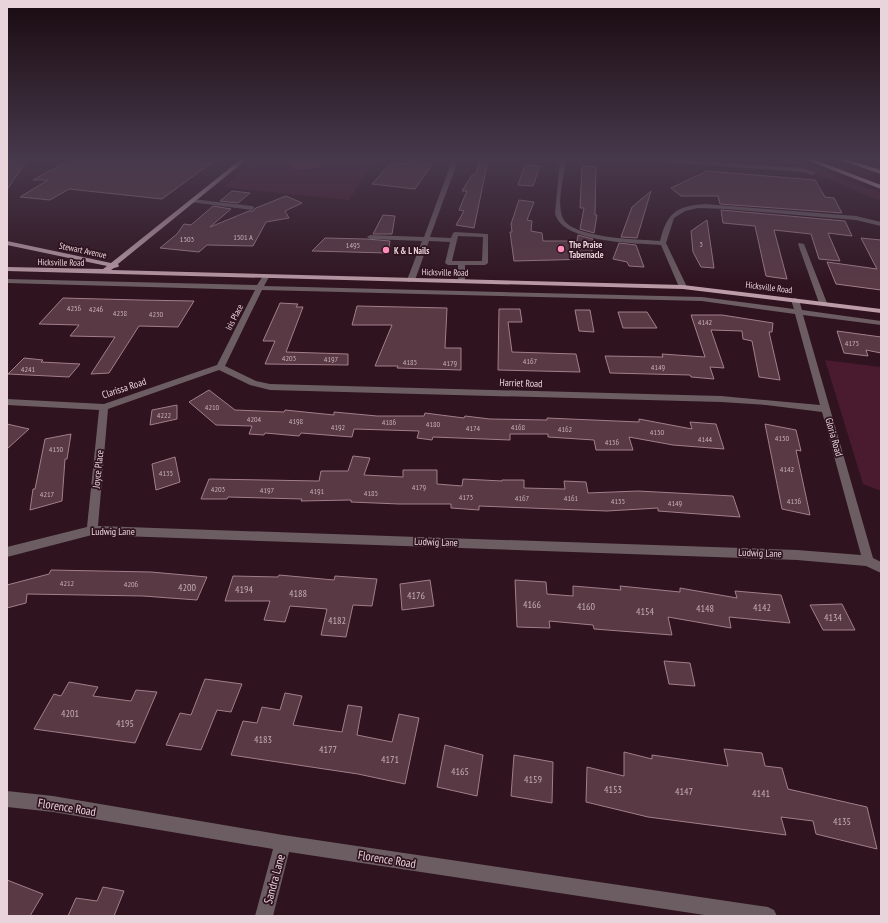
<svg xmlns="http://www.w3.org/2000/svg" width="888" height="923" font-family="'PT Sans Narrow',sans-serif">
<rect width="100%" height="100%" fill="#2f131e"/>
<g fill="#4a1a2e">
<polygon points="256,160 375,160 349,200 223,187"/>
<polygon points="770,160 795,160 881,193 881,201 802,168"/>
<polygon points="825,360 881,367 881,491 863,484"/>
</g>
<polygon fill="#80294f" points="287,160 334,160 318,168 295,170"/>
<g fill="#593944" stroke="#a27e8a">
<polygon points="27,160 7,190 7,161"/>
<polygon points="70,160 180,160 211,163 162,199 69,189 50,200 20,197 48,180 33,180"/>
<polygon points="481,160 488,160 474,228 456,225 464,211 459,210 467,191 462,191 472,175 475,175"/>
<polygon points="410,161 433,163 415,189 372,184 391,163 407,164"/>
<polygon points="525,165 540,166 533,186 518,185"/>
<polygon points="582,166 596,167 595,215 597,215 594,233 580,229 584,208 580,208"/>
<polygon points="707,171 815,180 825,197 834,198 842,213 720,204 718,196 681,196 671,188"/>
<polygon points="232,191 250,193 238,203 220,201"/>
<polygon points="651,191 637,238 621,237 632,207"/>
<polygon points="286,196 302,203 285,211 289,218 266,222 253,246 207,245 199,252 160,248 177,234 184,224 191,225 213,206 231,209 210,227 249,211 253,211 256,208"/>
<polygon points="519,200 534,202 527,220 532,221 531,231 542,233 543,241 577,241 578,235 593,239 591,259 514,261 510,232 512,232 511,224"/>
<polygon points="721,210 845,221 852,236 828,233 840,261 819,259 811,234 774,230 787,279 772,277 766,276 755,226 723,223"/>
<polygon points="383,215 395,216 392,234 373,234"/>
<polygon points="707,220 714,268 701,267 693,252 691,231"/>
<polygon points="325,238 367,239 390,241 388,253 312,251"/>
<polygon points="861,238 881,240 881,290 836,284 827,262 877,269"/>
<polygon points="619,243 636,245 644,267 629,266 627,262 613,259"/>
<polygon points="63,298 139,300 194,301 178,327 139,326 109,373 91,374 115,337 70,336 79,325 39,324"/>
<polygon points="280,303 298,304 296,307 303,307 286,352 348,354 348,365 265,364 275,341 263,341"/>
<polygon points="357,306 447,308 445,348 461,348 461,370 397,368 398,366 375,366 392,325 352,325"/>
<polygon points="499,309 520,309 522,322 508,322 512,352 576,354 580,372 498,370"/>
<polygon points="575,310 590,310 594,332 579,331"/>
<polygon points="618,312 647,312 657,328 623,328"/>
<polygon points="691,315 722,315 773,323 772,332 769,332 780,380 759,377 752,341 743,339 742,331 711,330 724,368 710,367 714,379 691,377 690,375 610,373 605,356 663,357 662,354 705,357"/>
<polygon points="837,331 881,337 881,353 866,350 868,356 844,353"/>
<polygon points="24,358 43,360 41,362 80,364 69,377 8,374"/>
<polygon points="209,390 235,410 284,412 285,410 334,415 334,412 377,416 424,416 425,413 464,418 465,416 490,419 547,420 547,418 639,422 639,419 692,429 690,422 716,424 724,449 673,445 629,437 633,450 596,450 594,440 548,437 548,434 510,434 510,440 433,437 432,440 417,438 419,431 354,429 352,437 301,433 299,436 265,433 264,435 249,434 252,426 216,425 189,402"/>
<polygon points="177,405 177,419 150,425 152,410"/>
<polygon points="7,424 29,429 7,449"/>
<polygon points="765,424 796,430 801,451 796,450 810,515 782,509"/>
<polygon points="71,434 67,459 65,459 62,501 30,510 33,489 35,489 45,439"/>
<polygon points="353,456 370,458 364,475 403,477 403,470 437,470 437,484 462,486 463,479 502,481 502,480 524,480 524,488 565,489 564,481 586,482 588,493 638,491 733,496 740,517 658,511 658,508 607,511 479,506 479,510 451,508 451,504 399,504 351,502 351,500 301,501 302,499 228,497 227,499 201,499 209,479 319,481 321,471 348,471"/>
<polygon points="175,457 180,482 156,490 152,464"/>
<polygon points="51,570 151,572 207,577 197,600 143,596 27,594 26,603 7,608 7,585 49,574"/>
<polygon points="279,575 334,580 335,576 377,579 372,606 353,605 346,637 321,635 327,609 290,606 285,622 264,620 270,601 225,601 233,576 278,577"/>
<polygon points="430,580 434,606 402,610 400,584"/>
<polygon points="515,580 546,582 547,594 573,596 573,586 621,590 620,586 680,592 680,588 737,598 735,591 781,595 790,623 729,617 731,628 668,617 672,635 594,629 593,625 549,621 550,628 517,627"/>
<polygon points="842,604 855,630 823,630 810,605"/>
<polygon points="664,661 690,663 695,686 669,684"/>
<polygon points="205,679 242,684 231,712 217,710 201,750 166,745 180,713 191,715"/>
<polygon points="69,682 98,687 93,696 131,701 136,690 157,692 135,743 34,729 54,694 61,696"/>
<polygon points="285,693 302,696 293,725 342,732 348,705 362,707 357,735 392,742 399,714 419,718 405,784 358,774 231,755 243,721 257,723 262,707 280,710"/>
<polygon points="445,745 483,755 477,796 437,787"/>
<polygon points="724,749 762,753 765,766 782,768 788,789 867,807 877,849 816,834 813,821 781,817 786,835 648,817 586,802 587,767 624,776 624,752 652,759 652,755 728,766"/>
<polygon points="514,755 553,762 552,803 511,796"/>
<polygon points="7,880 43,894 30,916 7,916"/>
<polygon points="103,887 124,891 114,916 68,916 76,898 97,901"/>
</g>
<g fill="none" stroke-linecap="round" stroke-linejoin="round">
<g fill="#6c5d62" fill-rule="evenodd">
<path d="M450 160H455L456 166 430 237 451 238 453 233 455 232 488 234V263L485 265H465V281L458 283V265H448L445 263 450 242 429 241 415 280 408 282 407 280 422 241 370 239 367 237 370 235 424 237 450 166ZM458 236 483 237 482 261H452Z"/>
<path d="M560 160H566C564 177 557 199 562 216 568 239 640 239 660 241 667 213 676 206 705 204L856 216 881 222V226L856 220 726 209 698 208 685 211 674 218 666 243 687 287 683 289 679 287 661 245C636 243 561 243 555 213Z"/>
<polygon points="662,160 682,160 803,168 816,173 813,175 803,172 665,162"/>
<polygon points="192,199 252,206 255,208 252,210 190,202 189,201"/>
<polygon points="799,243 804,244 827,303 826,305 820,305 819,303 798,244"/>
<path d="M265 275 269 277 264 286 702 297 794 309 791 300 795 298 799 300 802 310 881 321V325L803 315 873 558 881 562V573L866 566 797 560 92 535 7 557V547L87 527 99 410 7 405V399L104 404 217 365 255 290 7 283V279L257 285 263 276ZM262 290 702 301 795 314 820 405 721 396 270 384 256 381 225 366ZM219 370 250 385 270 390 721 402 766 405 822 412 861 555 797 550 98 526 108 409Z"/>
<polygon points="7,791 53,796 283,835 768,907 774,910 777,916 711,916 289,852 273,916 255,916 273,849 53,812 7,807"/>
</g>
<polygon fill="#bc9ca7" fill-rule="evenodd" points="240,160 246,160 118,264 119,266 118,267 114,268 111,270 683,285 881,309 881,313 683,289 7,271 7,267 103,269 107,266 7,245 7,241 111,263"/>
<g fill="#dcb5c2" fill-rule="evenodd">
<polygon points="807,160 815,160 881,185 881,189"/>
<polygon points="840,160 848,160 881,170 881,174"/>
</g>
</g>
<linearGradient id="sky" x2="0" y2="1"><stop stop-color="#1a0a10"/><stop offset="0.55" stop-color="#47394c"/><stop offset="1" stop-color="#47394c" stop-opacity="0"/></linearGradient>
<rect width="888" height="289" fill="url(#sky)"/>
<g fill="#ff8eb9" stroke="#2f131e" stroke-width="1.5">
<circle cx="561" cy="249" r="4"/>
<circle cx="386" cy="250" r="4"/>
</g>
<g text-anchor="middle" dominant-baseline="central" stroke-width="3.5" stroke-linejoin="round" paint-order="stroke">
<g font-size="8" fill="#c5adb5">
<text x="243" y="237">1501 A</text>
<text x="187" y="239">1503</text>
<text x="701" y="244">3</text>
<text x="353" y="245">1495</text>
<text x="74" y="308">4256</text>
<text x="96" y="309">4246</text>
<text x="120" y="313">4238</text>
<text x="156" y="314">4230</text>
<text x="705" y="322">4142</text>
<text x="852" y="343">4175</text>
<text x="289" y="358">4203</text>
<text x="331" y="359">4197</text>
<text x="530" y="361">4167</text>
<text x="410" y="362">4185</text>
<text x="450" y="363">4179</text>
<text x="658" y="367">4149</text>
<text x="28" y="369">4241</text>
<text x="212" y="407">4210</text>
<text x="164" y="415">4222</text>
<text x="254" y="419">4204</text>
<text x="296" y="421">4198</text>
<text x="389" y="422">4186</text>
<text x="433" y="424">4180</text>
<text x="338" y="427">4192</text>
<text x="518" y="427">4168</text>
<text x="473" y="428">4174</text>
<text x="565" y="429">4162</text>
<text x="657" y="432">4150</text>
<text x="782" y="438">4150</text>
<text x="705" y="439">4144</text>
<text x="612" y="442">4156</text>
<text x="56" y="449">4150</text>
<text x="787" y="469">4142</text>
<text x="166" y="473">4135</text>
<text x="419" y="487">4179</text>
<text x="218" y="489">4203</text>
<text x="267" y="490">4197</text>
<text x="317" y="491">4191</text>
<text x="371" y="493">4185</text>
<text x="47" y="494">4217</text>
<text x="466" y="497">4173</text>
<text x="522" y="498">4167</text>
<text x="571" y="498">4161</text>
<text x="618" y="501">4155</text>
<text x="794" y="501">4136</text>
<text x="675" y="503">4149</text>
<text x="67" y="583">4212</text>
<text x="131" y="584">4206</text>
</g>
<g font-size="9" font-weight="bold" fill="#e9d4db" stroke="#2f131e" text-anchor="start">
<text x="569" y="244">The Praise<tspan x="569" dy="10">Tabernacle</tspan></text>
<text x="394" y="250">K &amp; L Nails</text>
</g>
<g font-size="9" fill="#e9d4db" stroke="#2f131e">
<text transform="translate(83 250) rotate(12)">Stewart Avenue</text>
<text transform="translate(61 262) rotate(1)">Hicksville Road</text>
<text transform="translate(445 272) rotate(1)">Hicksville Road</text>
<text transform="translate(769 287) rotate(7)">Hicksville Road</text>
<text transform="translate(234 317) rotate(-63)">Iris Place</text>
</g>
<g font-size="10" fill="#e9d4db" stroke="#2f131e">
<text transform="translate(521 383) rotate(2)">Harriet Road</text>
<text transform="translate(124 388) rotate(-18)">Clarissa Road</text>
<text transform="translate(834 437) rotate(74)">Gloria Road</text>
<text transform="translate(98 469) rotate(-84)">Joyce Place</text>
<text x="113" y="531">Ludwig Lane</text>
<text transform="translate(436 542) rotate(2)">Ludwig Lane</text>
<text transform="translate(760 553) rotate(2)">Ludwig Lane</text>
</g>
<g font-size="10" fill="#c5adb5">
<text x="187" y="587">4200</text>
<text x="244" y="589">4194</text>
<text x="298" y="593">4188</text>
<text x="416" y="595">4176</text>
<text x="532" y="604">4166</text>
<text x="586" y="606">4160</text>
<text x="762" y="607">4142</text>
<text x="705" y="608">4148</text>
<text x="645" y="611">4154</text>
<text x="833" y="617">4134</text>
<text x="337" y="620">4182</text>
<text x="70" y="713">4201</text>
<text x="125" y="723">4195</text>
<text x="263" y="739">4183</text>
<text x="328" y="749">4177</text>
<text x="390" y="759">4171</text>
<text x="460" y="771">4165</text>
<text x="533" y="779">4159</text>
<text x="613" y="789">4153</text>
<text x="684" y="791">4147</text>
<text x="761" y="793">4141</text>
<text x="842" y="821">4135</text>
</g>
<g font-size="12" fill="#e9d4db" stroke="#2f131e">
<text transform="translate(67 807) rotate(9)">Florence Road</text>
<text transform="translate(387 859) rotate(9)">Florence Road</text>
<text transform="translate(274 879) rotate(-75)">Sandra Lane</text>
</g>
</g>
<rect width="888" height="923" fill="none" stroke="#e9d4db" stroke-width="16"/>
</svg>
